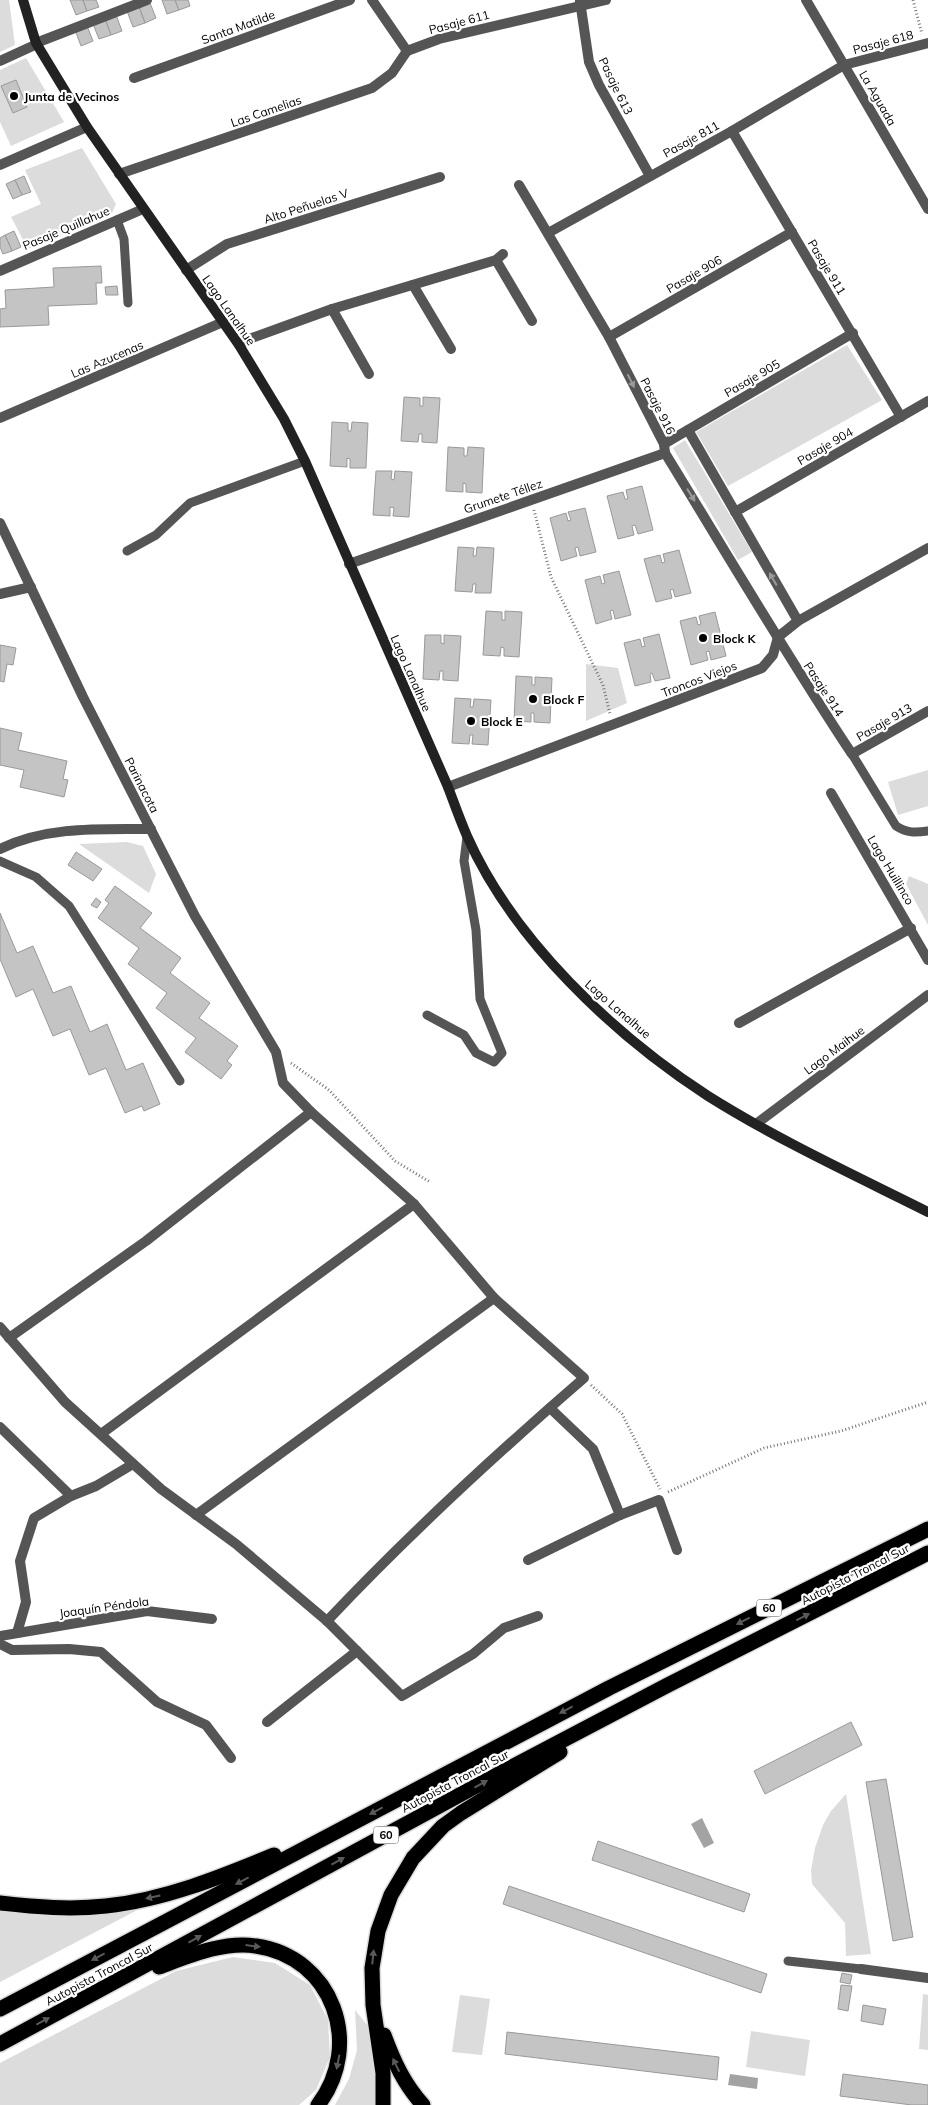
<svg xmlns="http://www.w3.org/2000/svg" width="928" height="2105" font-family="Mulish,sans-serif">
<rect width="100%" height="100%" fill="#fff"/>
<g fill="#dcdcdc">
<polygon points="0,0 9,0 15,45 0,52"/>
<polygon points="26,58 64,122 11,146 0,122 0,70"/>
<polygon points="82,148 116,204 112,213 28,249 11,217 41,204 25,170"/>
<polygon points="847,345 882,400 728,486 696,432"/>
<polygon points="685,440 752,552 738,560 673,448"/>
<polygon points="586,664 618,668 627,703 586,721"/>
<polygon points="928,770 928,806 898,815 888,782"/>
<polygon points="127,842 143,846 156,874 149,893 79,844"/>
<polygon points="909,876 928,884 928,925 906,884"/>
<polygon points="846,1794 871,1954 846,1956 845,1923 812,1884 811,1870 815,1848 823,1825 831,1811"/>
<polygon points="145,1906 0,1982 0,1909 48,1916"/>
<polygon points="233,1957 275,1963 310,1985 328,2020 330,2057 316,2090 299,2105 0,2105 0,2063 176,1971"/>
<polygon points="923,1994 928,1995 928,2050 919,2049"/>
<polygon points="460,1995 490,1999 482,2055 452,2052"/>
<polygon points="355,2010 372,2031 376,2074 376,2105 335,2105 349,2079 357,2050"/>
<polygon points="751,2031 810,2040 805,2076 746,2067"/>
</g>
<g fill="#a3a3a3">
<polygon points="702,1818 714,1843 704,1848 691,1824"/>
<polygon points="730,2074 758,2078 757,2089 728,2085"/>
</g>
<g fill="#c4c4c4" stroke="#999">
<polygon points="70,0 83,0 87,11 76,15"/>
<polygon points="83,0 96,0 99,7 87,11"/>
<polygon points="162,0 175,0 179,10 167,14"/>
<polygon points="175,0 188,0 190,6 179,10"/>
<polygon points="150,3 156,18 145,23 139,7"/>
<polygon points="139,7 145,23 133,27 127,11"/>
<polygon points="116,15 122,31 111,35 105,19"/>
<polygon points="105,19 111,35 99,39 93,24"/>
<polygon points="87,26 93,41 81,46 75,30"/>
<polygon points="16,80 27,107 13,113 1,86"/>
<polygon points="24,176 31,192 22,195 15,180"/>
<polygon points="15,180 22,195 13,199 6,184"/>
<polygon points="14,231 21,247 12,251 5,235"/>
<polygon points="5,235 12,251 3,254 0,247 0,238"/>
<polygon points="101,266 102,283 96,283 97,304 48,306 49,325 0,327 0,309 6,308 5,290 54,287 53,268"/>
<polygon points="117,286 118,295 106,295 105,287"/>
<polygon points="404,397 420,398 420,406 423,406 423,397 440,398 437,443 422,442 422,434 419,434 418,442 401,441"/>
<polygon points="332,422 348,423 348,431 351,431 352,422 368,423 366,468 350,468 350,459 347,458 347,467 330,466"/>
<polygon points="448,447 464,448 464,456 467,456 468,447 484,448 482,493 466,492 466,484 463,483 463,492 446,491"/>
<polygon points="376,471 392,471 391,479 394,480 395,471 412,472 409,517 393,516 394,508 390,507 390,516 373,515"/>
<polygon points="642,486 653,530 638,534 635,525 632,526 634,535 618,539 607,496 623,492 625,499 628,499 626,490"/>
<polygon points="585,508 596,552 580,556 578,547 575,548 577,556 561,561 550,518 566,513 568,521 571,520 568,512"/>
<polygon points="458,547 474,548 473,556 476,556 477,547 494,548 491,593 475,593 476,584 473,584 472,592 455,591"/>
<polygon points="679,550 691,593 675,597 673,589 670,590 672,598 656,602 644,559 660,555 662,563 665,562 663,554"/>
<polygon points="619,571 631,615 615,619 613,610 610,611 612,619 596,624 585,580 600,576 602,584 605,583 603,575"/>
<polygon points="486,611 502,612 502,620 505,620 505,611 522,612 519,657 504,656 504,648 501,647 500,656 483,655"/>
<polygon points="715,612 726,656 711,660 709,651 706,652 708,660 691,665 680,621 696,617 698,625 701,624 699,616"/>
<polygon points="659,634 670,678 655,681 652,673 650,674 651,682 635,686 624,643 640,639 642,647 645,646 643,638"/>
<polygon points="425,635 441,635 441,643 444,644 444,635 461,636 458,681 443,680 443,671 440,671 439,680 423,679"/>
<polygon points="0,645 16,648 13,665 7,664 4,682 0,681"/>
<polygon points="516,676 532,677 532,685 535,685 535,677 552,678 550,723 534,722 534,713 531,713 531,722 514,721"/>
<polygon points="455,698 471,699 470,707 473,707 474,699 491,700 488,745 472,744 473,735 470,735 469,744 452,743"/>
<polygon points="0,728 22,733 18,750 67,761 63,779 68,780 64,797 20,787 24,770 0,765"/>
<polygon points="76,852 102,869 93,881 68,865"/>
<polygon points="115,886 152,913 140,928 181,958 170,973 210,1003 199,1018 238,1046 227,1061 232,1065 221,1079 185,1052 196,1038 156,1008 167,993 128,964 139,948 98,918 109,903 105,900"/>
<polygon points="96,898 101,902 97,908 91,905"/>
<polygon points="0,913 17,953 33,946 53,993 71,986 90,1032 107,1024 126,1070 143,1063 160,1104 144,1111 142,1106 125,1113 106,1068 89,1075 70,1029 53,1036 33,989 16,997 0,959"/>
<polygon points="851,1722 862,1745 765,1794 754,1771"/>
<polygon points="886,1779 913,1937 893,1941 866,1782"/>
<polygon points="598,1841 750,1894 744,1912 592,1860"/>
<polygon points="509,1886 767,1974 761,1993 503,1904"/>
<polygon points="842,1973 852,1975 850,1984 840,1982"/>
<polygon points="841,1985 852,1986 848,2011 838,2009"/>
<polygon points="863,2005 886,2009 883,2025 861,2021"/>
<polygon points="507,2032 719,2057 717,2080 505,2054"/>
<polygon points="843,2074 928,2085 928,2105 912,2105 840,2096"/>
</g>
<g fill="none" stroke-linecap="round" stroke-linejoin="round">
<g stroke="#dbdbdb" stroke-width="18">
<g id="motorway">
<path d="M0 1903C36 1907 70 1910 106 1906 164 1900 221 1877 274 1855"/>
<path d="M159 1967C189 1956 223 1941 256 1946 333 1957 364 2045 318 2105"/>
<polyline points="0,2009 609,1688 928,1529"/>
<path d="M384 2035C394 2062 404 2084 423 2105"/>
<polyline points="0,2044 491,1778 666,1686 928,1553"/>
<polyline points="383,2105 383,2073 373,2005 372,1968 378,1931 391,1895 413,1858 443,1826 461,1813 560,1752"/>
</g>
</g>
<g stroke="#777" stroke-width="3" stroke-dasharray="1 2.5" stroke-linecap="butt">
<polyline points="913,0 922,34"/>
<polyline points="534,510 551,577 603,685 610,714"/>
<polyline points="291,1063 329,1090 395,1161 430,1182"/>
<polyline points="591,1385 622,1414 660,1489"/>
<polyline points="668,1492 764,1448 841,1431 928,1402"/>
</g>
<g stroke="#555" stroke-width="9">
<polyline points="117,220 124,239 128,303"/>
<polyline points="127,551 156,535 190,503 305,461"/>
<path d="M852 754 896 826C907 833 915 833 928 831"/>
<polyline points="0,861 36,877 69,906 180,1081"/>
<polyline points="427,1015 464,1035 476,1053 494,1062 502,1053 480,999 476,930 464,861 467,837"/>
<polyline points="788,1961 861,1969"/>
</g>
<g stroke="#555" stroke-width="10">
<polyline points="372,0 407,51"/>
<polyline points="806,0 928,209"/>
<polyline points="580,1 589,62 599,85 650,176"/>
<polyline points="36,43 147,0"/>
<polyline points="407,51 439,39 606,0"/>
<polyline points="0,61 37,44"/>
<polyline points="134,78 350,0"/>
<polyline points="732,131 901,417"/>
<polyline points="0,165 87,127"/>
<polyline points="119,174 372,88 392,73 407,51"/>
<path d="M519 185 609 337 664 444 665 453C727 554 787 656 852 754L928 711"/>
<polyline points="548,233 732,131 844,65 928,43"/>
<polyline points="496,260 532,321"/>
<polyline points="186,270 227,244 440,177"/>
<polyline points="0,271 143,209"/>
<polyline points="413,285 451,349"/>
<polyline points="332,309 369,374"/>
<polyline points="609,337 792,232"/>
<polyline points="239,345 249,339 332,309 496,260 503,254"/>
<polyline points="0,418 223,322"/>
<polyline points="688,430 798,621"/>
<polyline points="664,444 853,333"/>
<polyline points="735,512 928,401"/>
<path d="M0 523 83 697 195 916 276 1052 283 1083 311 1112 414 1204 494 1298 584 1378C495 1455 408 1535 327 1621"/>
<polyline points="349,564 665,453"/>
<polyline points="0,594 31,587"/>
<polyline points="831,793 928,960"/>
<path d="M0 849C46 826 101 829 151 829"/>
<polyline points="739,1023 911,928"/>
<polyline points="756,1124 928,995"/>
<polyline points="0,1327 65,1402 161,1489 236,1544 327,1621 402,1696 473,1654 504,1628 538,1616"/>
<polyline points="9,1338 146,1241 311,1112"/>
<polyline points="550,1408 593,1449 620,1515"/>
<polyline points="0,1427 71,1496"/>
<polyline points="101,1434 414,1204"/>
<polyline points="196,1515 494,1298"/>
<polyline points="528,1560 620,1515 659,1500 677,1550"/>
<polyline points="17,1633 26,1602 20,1561 34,1518 71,1496 96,1486 133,1464"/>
<polyline points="0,1636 147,1611 212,1619"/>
<polyline points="0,1644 12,1650 69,1649 101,1652 157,1702 206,1725 231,1758"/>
<polyline points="267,1722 357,1651"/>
<polyline points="861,1969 928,1978"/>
</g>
<polyline stroke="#555" stroke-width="10" points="448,787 762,668 773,655 778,637 798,621 928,548"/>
<path stroke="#222" stroke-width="10" d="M23 0 36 43 87 127 239 345 284 419 305 461 448 787C454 803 460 820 467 836 513 940 614 1035 708 1096 778 1140 854 1175 928 1212"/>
<use href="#motorway" stroke="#000" stroke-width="15"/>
</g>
<defs><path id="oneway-solid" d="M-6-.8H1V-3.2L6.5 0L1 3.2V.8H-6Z" transform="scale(1.25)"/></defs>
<g fill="#999">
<use href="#oneway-solid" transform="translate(631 381) rotate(63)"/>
<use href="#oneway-solid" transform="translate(691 495) rotate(58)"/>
<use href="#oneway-solid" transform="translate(773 579) rotate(-120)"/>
</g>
<g fill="#595959">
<use href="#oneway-solid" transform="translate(803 1617) rotate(-27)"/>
<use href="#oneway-solid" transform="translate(743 1621) rotate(153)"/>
<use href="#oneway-solid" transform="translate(566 1710) rotate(152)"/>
<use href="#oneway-solid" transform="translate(481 1784) rotate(-29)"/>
<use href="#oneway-solid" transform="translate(376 1811) rotate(152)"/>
<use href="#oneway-solid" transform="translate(338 1861) rotate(-29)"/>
<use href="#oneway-solid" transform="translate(242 1881) rotate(152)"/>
<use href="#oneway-solid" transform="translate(153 1897) rotate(168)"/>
<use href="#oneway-solid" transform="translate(195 1939) rotate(-29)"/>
<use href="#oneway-solid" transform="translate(253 1946) rotate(7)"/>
<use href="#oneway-solid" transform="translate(98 1957) rotate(152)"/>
<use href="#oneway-solid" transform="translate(373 1957) rotate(-84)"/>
<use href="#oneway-solid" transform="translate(43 2021) rotate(-28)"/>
<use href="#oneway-solid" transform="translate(338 2062) rotate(101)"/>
<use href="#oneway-solid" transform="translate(396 2065) rotate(-116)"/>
</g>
<g fill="#000" stroke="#fff" stroke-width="2">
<circle cx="14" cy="96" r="5"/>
<circle cx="703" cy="638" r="5"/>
<circle cx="533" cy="699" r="5"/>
<circle cx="471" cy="721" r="5"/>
</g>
<g text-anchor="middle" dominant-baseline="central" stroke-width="4.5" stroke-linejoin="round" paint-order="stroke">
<g fill="#fff" stroke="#4c4c4c" stroke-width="1">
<rect x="756.5" y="1599.5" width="25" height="17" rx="4"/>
<rect x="373.5" y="1826.5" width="25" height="17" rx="4"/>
</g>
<g font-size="11" font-weight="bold" fill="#000">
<text x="769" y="1608">60</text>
<text x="386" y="1835">60</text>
</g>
<g font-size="12" fill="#000" stroke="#fff">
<text transform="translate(459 22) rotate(-15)">Pasaje 611</text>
<text transform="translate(238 27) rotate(-20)">Santa Matilde</text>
<text transform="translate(883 42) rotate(-15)">Pasaje 618</text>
<text transform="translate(616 86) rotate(64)">Pasaje 613</text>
<text transform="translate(878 98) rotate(60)">La Aguada</text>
<text transform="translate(266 111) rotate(-19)">Las Camelias</text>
<text transform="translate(691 139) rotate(-29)">Pasaje 811</text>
<text transform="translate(306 206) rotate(-18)">Alto Peñuelas V</text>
<text transform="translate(66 228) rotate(-23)">Pasaje Quillahue</text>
<text transform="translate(827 267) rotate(59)">Pasaje 911</text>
<text transform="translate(694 274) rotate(-30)">Pasaje 906</text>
<text transform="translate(229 310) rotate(55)">Lago Lanalhue</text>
<text transform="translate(107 359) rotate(-23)">Las Azucenas</text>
<text transform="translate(752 378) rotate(-30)">Pasaje 905</text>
<text transform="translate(658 406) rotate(63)">Pasaje 916</text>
<text transform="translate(825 446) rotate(-30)">Pasaje 904</text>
<text transform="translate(503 496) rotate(-19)">Grumete Téllez</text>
<text transform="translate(411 673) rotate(66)">Lago Lanalhue</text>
<text transform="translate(699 679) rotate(-21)">Troncos Viejos</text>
<text transform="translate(824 689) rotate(57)">Pasaje 914</text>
<text transform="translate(884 722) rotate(-30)">Pasaje 913</text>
<text transform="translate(142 785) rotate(63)">Parinacota</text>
<text transform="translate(891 870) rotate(59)">Lago Huillinco</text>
<text transform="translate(618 1009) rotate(41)">Lago Lanalhue</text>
<text transform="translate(834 1050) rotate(-37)">Lago Maihue</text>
<text transform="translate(855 1574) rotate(-27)">Autopista Troncal Sur</text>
<text transform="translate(104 1607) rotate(-8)">Joaquín Péndola</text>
<text transform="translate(455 1781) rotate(-28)">Autopista Troncal Sur</text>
<text transform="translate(99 1974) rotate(-28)">Autopista Troncal Sur</text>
</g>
<g font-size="12" font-weight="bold" fill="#000" stroke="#fff" text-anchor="start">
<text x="24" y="96">Junta de Vecinos</text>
<text x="713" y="638">Block K</text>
<text x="543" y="699">Block F</text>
<text x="481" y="721">Block E</text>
</g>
</g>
</svg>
